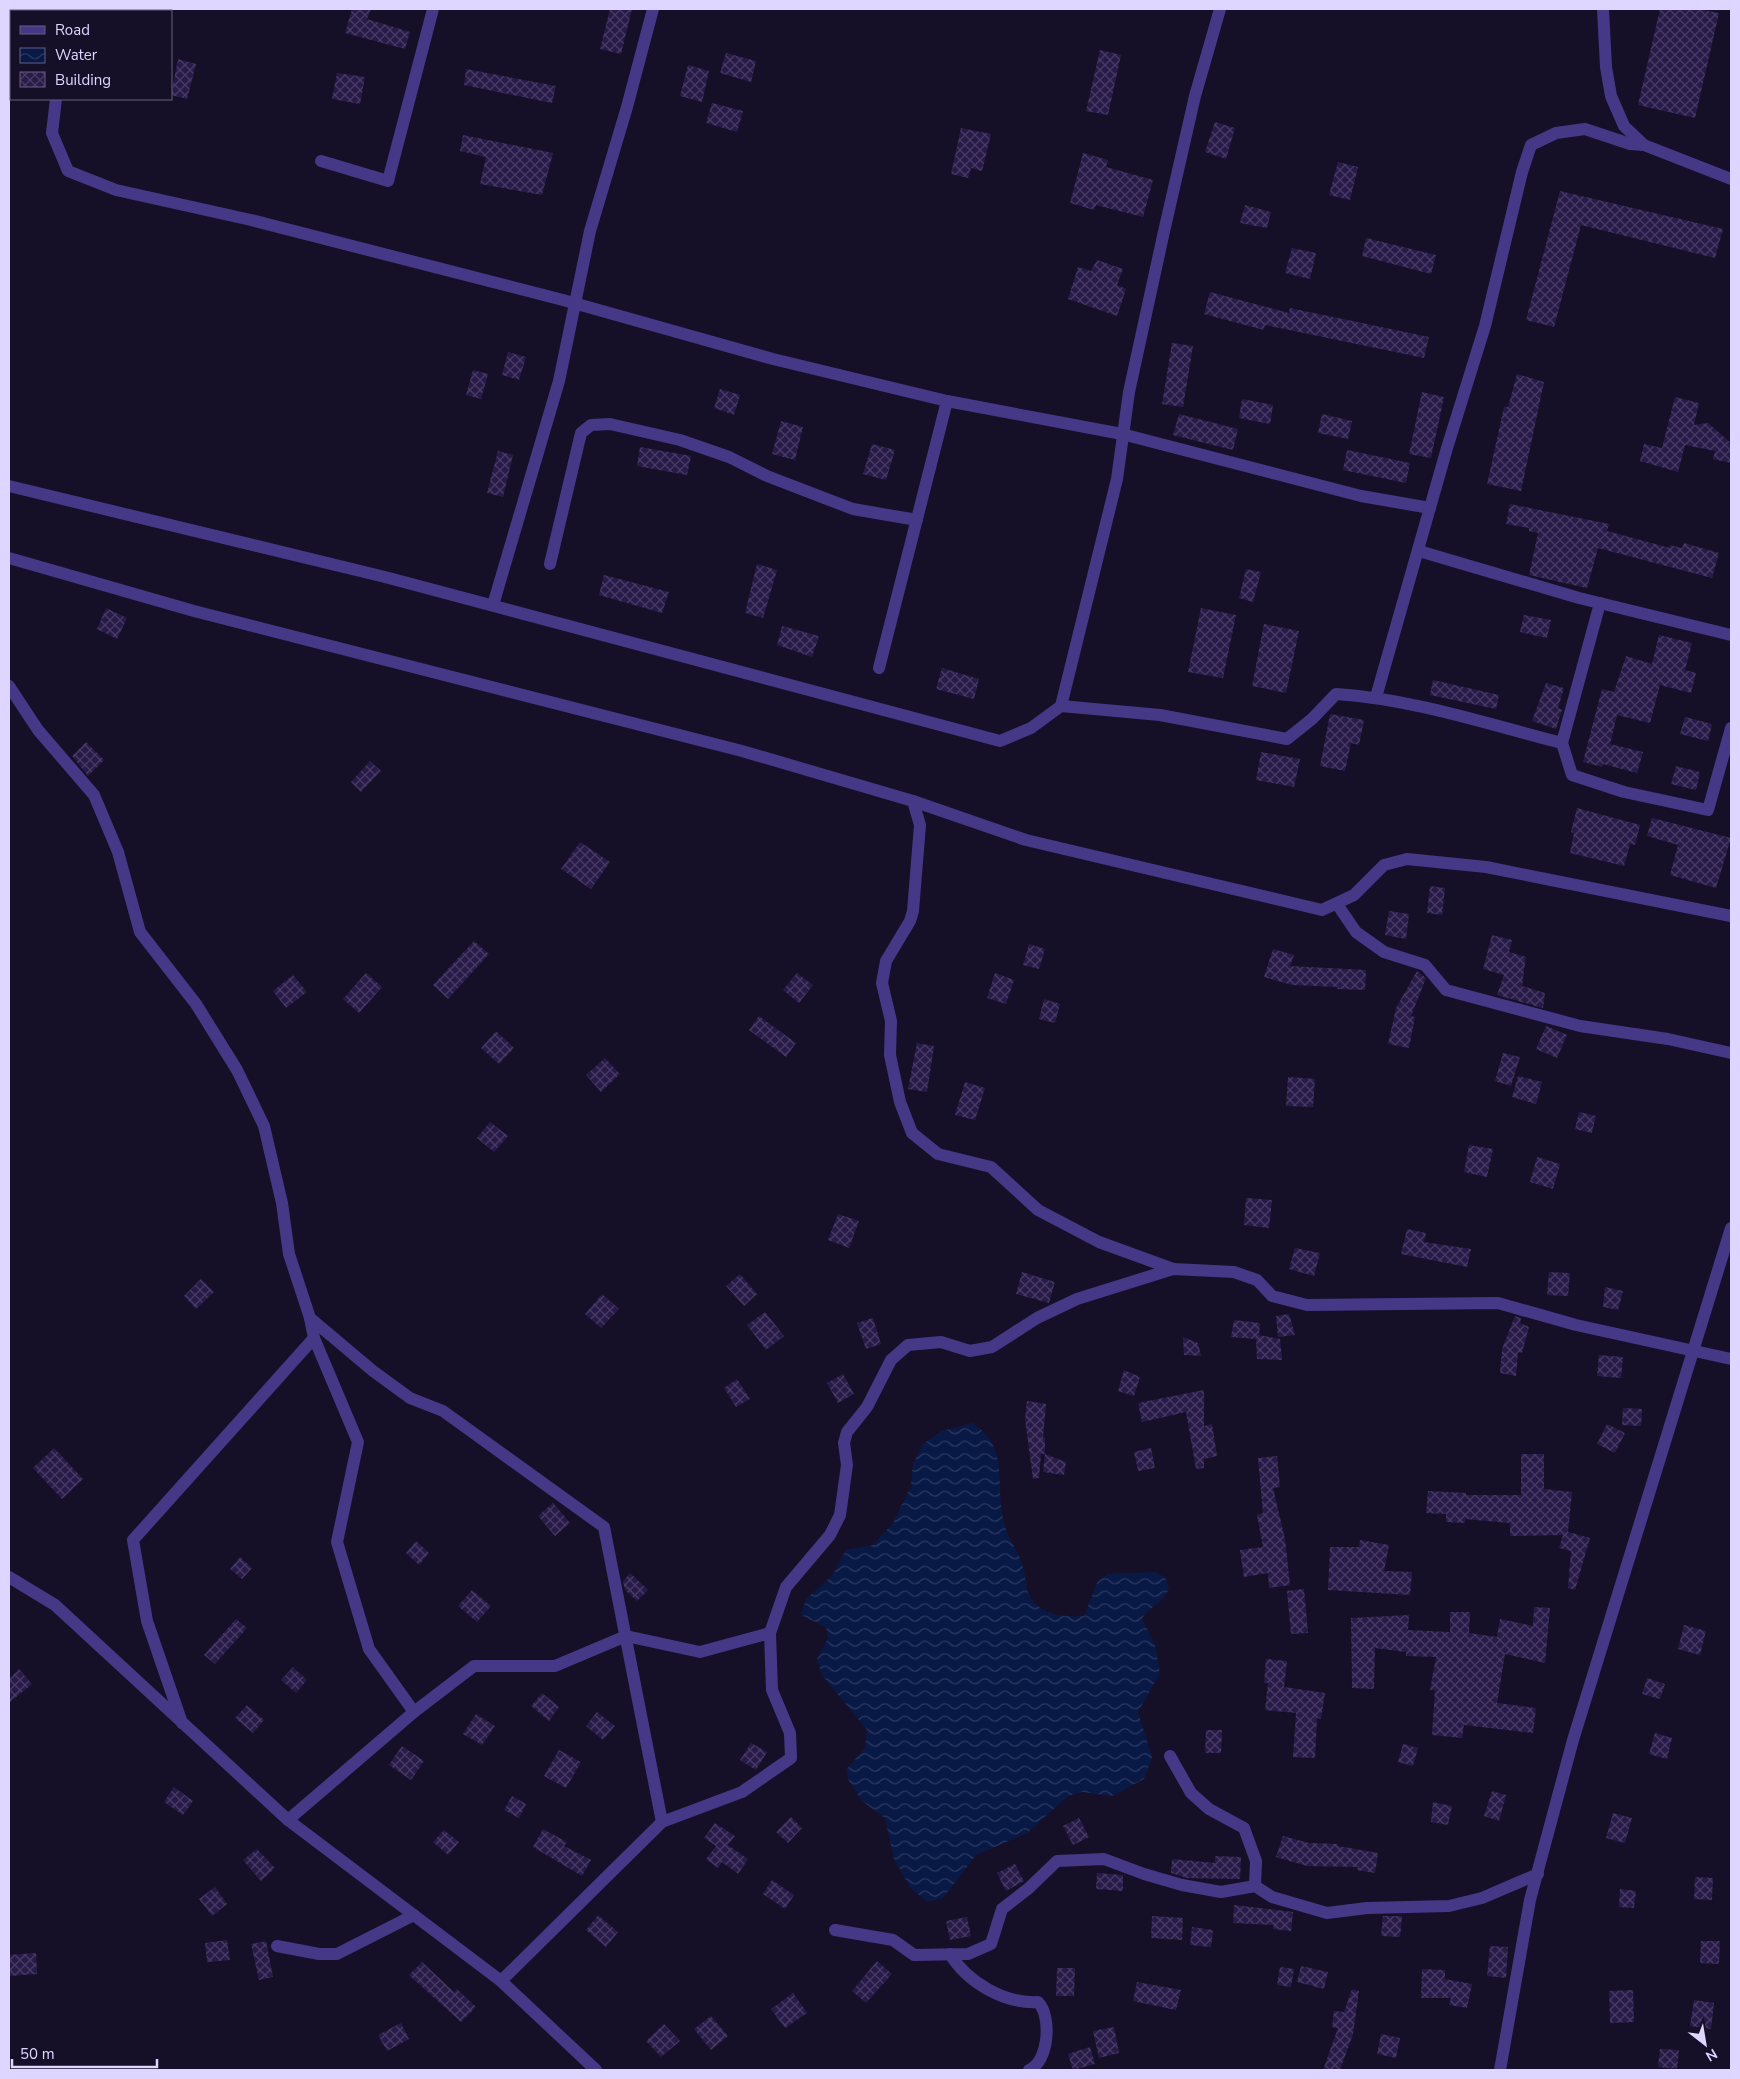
<svg xmlns="http://www.w3.org/2000/svg" width="1740" height="2079" font-family="'Nunito Sans',sans-serif">
<defs>
<pattern id="water-waves" width="16" height="10" patternUnits="userSpaceOnUse" patternTransform="scale(1.25)"><rect width="16" height="10" fill="#091946"/><path d="M0 5q4-4 8 0t8 0" fill="none" stroke="#2c3a62"/></pattern>
<pattern id="building-cross-hatch" width="8" height="8" patternUnits="userSpaceOnUse" patternTransform="scale(1.25)"><rect width="8" height="8" fill="#291b49"/><path d="M0 0l8 8M0 8l8-8" fill="none" stroke="#483b64"/></pattern>
</defs>
<rect width="100%" height="100%" fill="#160f28"/>
<path fill="url(#water-waves)" d="M972 1423C1012 1447 993 1487 1005 1525 1008 1539 1018 1550 1022 1564 1026 1574 1025 1588 1030 1597 1042 1616 1064 1617 1084 1616L1098 1581 1108 1574 1155 1572 1165 1577 1169 1588C1162 1606 1152 1603 1142 1619L1155 1645 1160 1673 1138 1712 1152 1757 1144 1779 1112 1796 1082 1792 1068 1796 1027 1833 976 1855 943 1898 927 1902 910 1887 894 1859 885 1818 862 1801 849 1781 846 1770 865 1748 867 1730 822 1675 817 1659 828 1638 826 1627 801 1615 806 1599 832 1576 846 1550 873 1545 893 1523 911 1486 913 1464 923 1444 942 1431Z"/>
<g fill="url(#building-cross-hatch)">
<polygon points="352,9 371,9 367,19 410,32 405,49 345,33"/>
<polygon points="610,9 632,9 621,54 600,49"/>
<polygon points="1660,9 1697,9 1719,13 1695,118 1638,105"/>
<polygon points="1100,50 1121,55 1108,115 1086,111"/>
<polygon points="726,53 756,61 751,82 720,73"/>
<polygon points="178,59 196,64 187,99 171,95"/>
<polygon points="688,65 709,71 702,102 680,96"/>
<polygon points="466,69 556,86 552,103 464,85"/>
<polygon points="337,73 365,77 360,104 332,99"/>
<polygon points="712,103 743,111 737,132 706,123"/>
<polygon points="1215,122 1235,128 1226,159 1205,152"/>
<polygon points="961,128 991,134 982,171 971,168 968,178 951,174"/>
<polygon points="463,135 553,153 542,195 480,184 486,157 460,151"/>
<polygon points="1083,153 1108,160 1106,167 1153,180 1143,217 1096,205 1094,210 1070,203"/>
<polygon points="1338,162 1358,167 1350,200 1329,195"/>
<polygon points="1560,191 1723,229 1715,258 1581,225 1554,327 1526,320"/>
<polygon points="1245,205 1271,212 1267,228 1240,223"/>
<polygon points="1366,238 1436,255 1431,274 1362,256"/>
<polygon points="1292,248 1316,253 1310,279 1285,273"/>
<polygon points="1097,260 1123,269 1117,285 1126,289 1117,316 1068,299 1078,267 1091,271"/>
<polygon points="1210,292 1289,313 1290,308 1429,337 1424,358 1265,325 1264,330 1204,314"/>
<polygon points="1172,343 1193,346 1183,407 1162,404"/>
<polygon points="508,352 526,357 519,380 502,375"/>
<polygon points="473,370 488,374 481,399 466,395"/>
<polygon points="1517,374 1544,382 1521,491 1487,484 1504,407 1508,407"/>
<polygon points="720,389 740,395 734,415 714,408"/>
<polygon points="1422,392 1444,397 1431,458 1409,454"/>
<polygon points="1675,397 1699,403 1694,425 1708,423 1731,443 1731,463 1713,459 1715,451 1685,445 1678,472 1640,461 1644,444 1662,448"/>
<polygon points="1242,399 1273,405 1270,424 1239,418"/>
<polygon points="1179,414 1238,429 1233,450 1173,435"/>
<polygon points="1322,414 1352,421 1348,439 1318,433"/>
<polygon points="781,421 803,427 795,460 772,454"/>
<polygon points="872,444 895,450 886,480 863,474"/>
<polygon points="640,447 691,456 687,475 637,466"/>
<polygon points="1347,450 1410,463 1406,483 1343,470"/>
<polygon points="498,451 513,455 503,497 487,493"/>
<polygon points="1510,504 1609,524 1607,531 1670,548 1670,545 1682,548 1684,543 1719,553 1712,578 1598,548 1587,588 1529,575 1538,533 1529,531 1529,528 1506,524"/>
<polygon points="757,564 777,570 763,618 745,613"/>
<polygon points="1246,569 1261,572 1253,602 1239,598"/>
<polygon points="604,575 669,592 662,613 599,595"/>
<polygon points="106,608 127,618 117,639 97,629"/>
<polygon points="1201,608 1236,615 1223,678 1188,672"/>
<polygon points="1524,615 1551,620 1547,638 1520,632"/>
<polygon points="1264,624 1299,631 1286,693 1252,686"/>
<polygon points="782,626 819,636 812,657 777,645"/>
<polygon points="1659,635 1692,643 1685,670 1696,673 1691,693 1660,685 1650,723 1617,715 1610,744 1643,752 1637,773 1603,764 1602,767 1583,762 1602,689 1614,692 1626,656 1652,664"/>
<polygon points="942,668 979,679 974,699 936,689"/>
<polygon points="1433,680 1499,695 1496,709 1430,695"/>
<polygon points="1546,683 1564,688 1558,708 1562,710 1556,729 1532,721"/>
<polygon points="1330,714 1364,720 1359,745 1351,743 1345,771 1320,766"/>
<polygon points="1685,717 1712,724 1708,741 1680,734"/>
<polygon points="86,742 104,760 88,776 72,756"/>
<polygon points="1261,752 1300,759 1294,787 1256,780"/>
<polygon points="370,761 381,771 361,792 351,782"/>
<polygon points="1676,766 1700,772 1696,790 1671,784"/>
<polygon points="1577,808 1640,825 1635,845 1630,844 1624,866 1570,853 1574,833 1571,832"/>
<polygon points="1652,818 1731,838 1716,888 1670,875 1678,845 1647,836"/>
<polygon points="580,842 610,862 591,889 561,869"/>
<polygon points="1430,886 1445,888 1442,915 1427,913"/>
<polygon points="1389,911 1409,914 1406,939 1385,935"/>
<polygon points="1492,935 1512,940 1509,952 1526,957 1522,986 1545,993 1543,1008 1497,995 1504,975 1483,969"/>
<polygon points="474,941 489,954 448,999 433,985"/>
<polygon points="1029,944 1045,949 1039,969 1023,965"/>
<polygon points="1273,949 1294,955 1290,966 1366,970 1365,990 1337,989 1338,987 1292,985 1264,977"/>
<polygon points="1417,971 1426,978 1411,1016 1415,1017 1409,1048 1388,1044 1396,1008"/>
<polygon points="366,973 382,987 359,1013 343,999"/>
<polygon points="797,973 813,985 799,1003 783,990"/>
<polygon points="995,973 1014,980 1006,1004 987,998"/>
<polygon points="293,975 307,992 286,1008 273,991"/>
<polygon points="1044,999 1060,1004 1055,1023 1039,1019"/>
<polygon points="759,1016 796,1043 786,1057 749,1030"/>
<polygon points="1546,1026 1567,1035 1557,1058 1536,1049"/>
<polygon points="496,1031 514,1048 499,1064 481,1048"/>
<polygon points="917,1043 934,1046 927,1092 908,1089"/>
<polygon points="1503,1053 1520,1057 1511,1086 1495,1081"/>
<polygon points="605,1058 620,1074 601,1092 586,1075"/>
<polygon points="1518,1076 1542,1082 1536,1104 1512,1097"/>
<polygon points="1288,1077 1315,1079 1313,1107 1286,1106"/>
<polygon points="965,1082 985,1088 975,1120 955,1115"/>
<polygon points="1579,1112 1596,1116 1592,1133 1575,1129"/>
<polygon points="490,1122 508,1136 494,1152 477,1138"/>
<polygon points="1469,1145 1493,1149 1487,1177 1464,1172"/>
<polygon points="1537,1157 1560,1164 1553,1189 1530,1182"/>
<polygon points="1246,1198 1272,1200 1269,1228 1244,1225"/>
<polygon points="838,1214 859,1221 849,1248 828,1240"/>
<polygon points="1407,1229 1426,1233 1424,1242 1471,1249 1467,1267 1401,1254"/>
<polygon points="1295,1248 1320,1253 1314,1276 1289,1269"/>
<polygon points="1022,1272 1055,1282 1049,1303 1016,1294"/>
<polygon points="1549,1272 1570,1273 1568,1296 1547,1295"/>
<polygon points="740,1274 757,1294 744,1306 726,1286"/>
<polygon points="201,1279 214,1292 196,1309 184,1296"/>
<polygon points="1605,1287 1623,1291 1618,1310 1603,1307"/>
<polygon points="602,1294 619,1309 601,1328 585,1314"/>
<polygon points="765,1312 784,1336 766,1350 747,1325"/>
<polygon points="1289,1314 1295,1335 1278,1337 1276,1316"/>
<polygon points="1515,1316 1521,1318 1520,1323 1529,1327 1522,1353 1518,1352 1516,1376 1500,1373 1502,1349"/>
<polygon points="873,1318 881,1344 866,1349 857,1323"/>
<polygon points="1234,1320 1260,1323 1259,1335 1280,1339 1282,1360 1257,1359 1256,1339 1231,1337"/>
<polygon points="1183,1337 1198,1343 1201,1356 1184,1355"/>
<polygon points="1599,1355 1623,1357 1621,1378 1597,1376"/>
<polygon points="1124,1370 1140,1377 1134,1396 1118,1391"/>
<polygon points="843,1374 854,1394 838,1403 827,1383"/>
<polygon points="737,1379 750,1399 736,1407 724,1388"/>
<polygon points="1204,1390 1204,1426 1212,1424 1217,1456 1204,1459 1204,1468 1196,1469 1186,1412 1142,1422 1138,1403"/>
<polygon points="1027,1401 1046,1404 1043,1438 1045,1438 1045,1454 1041,1454 1039,1478 1033,1479 1025,1419"/>
<polygon points="1623,1408 1642,1409 1641,1426 1622,1425"/>
<polygon points="1607,1424 1625,1433 1615,1453 1597,1444"/>
<polygon points="54,1448 83,1479 62,1499 33,1468"/>
<polygon points="1151,1448 1155,1468 1138,1471 1134,1452"/>
<polygon points="1045,1454 1066,1462 1064,1475 1043,1472"/>
<polygon points="1521,1454 1544,1454 1544,1489 1572,1492 1568,1532 1590,1538 1575,1590 1568,1588 1571,1551 1559,1548 1563,1535 1510,1536 1510,1523 1465,1519 1465,1523 1446,1522 1446,1514 1426,1513 1428,1491 1466,1493 1466,1495 1521,1495"/>
<polygon points="1277,1456 1280,1487 1273,1488 1285,1539 1290,1585 1269,1588 1268,1573 1244,1577 1240,1550 1263,1547 1257,1515 1263,1513 1258,1458"/>
<polygon points="553,1503 570,1523 555,1536 538,1516"/>
<polygon points="1360,1540 1389,1545 1384,1571 1412,1572 1410,1595 1328,1590 1330,1547 1359,1547"/>
<polygon points="416,1541 429,1553 419,1565 406,1553"/>
<polygon points="240,1557 252,1568 242,1579 230,1569"/>
<polygon points="630,1573 648,1590 637,1601 625,1590 623,1581"/>
<polygon points="1304,1589 1308,1633 1291,1634 1287,1591"/>
<polygon points="472,1590 491,1606 477,1622 458,1606"/>
<polygon points="1534,1607 1550,1608 1545,1663 1505,1654 1497,1703 1536,1708 1533,1733 1464,1725 1462,1738 1432,1735 1435,1690 1430,1690 1436,1657 1406,1656 1406,1652 1375,1648 1374,1689 1352,1688 1351,1618 1409,1615 1408,1630 1450,1632 1450,1612 1470,1612 1469,1633 1497,1637 1500,1619 1533,1626"/>
<polygon points="236,1619 247,1628 215,1664 204,1655"/>
<polygon points="1684,1625 1706,1631 1700,1655 1678,1649"/>
<polygon points="1266,1659 1287,1661 1284,1687 1325,1693 1321,1719 1317,1718 1315,1758 1293,1757 1296,1713 1265,1710 1268,1683 1264,1683"/>
<polygon points="293,1667 307,1680 296,1693 281,1680"/>
<polygon points="19,1669 32,1684 9,1703 9,1679"/>
<polygon points="1647,1678 1665,1684 1660,1699 1642,1694"/>
<polygon points="542,1693 559,1707 549,1721 531,1706"/>
<polygon points="247,1705 264,1720 253,1733 235,1718"/>
<polygon points="597,1712 615,1726 603,1740 586,1726"/>
<polygon points="476,1714 495,1726 482,1745 463,1734"/>
<polygon points="1206,1730 1222,1730 1221,1753 1205,1753"/>
<polygon points="1655,1733 1672,1738 1667,1759 1649,1754"/>
<polygon points="751,1743 767,1752 756,1770 740,1760"/>
<polygon points="1403,1744 1418,1748 1413,1766 1398,1762"/>
<polygon points="402,1746 424,1761 411,1780 389,1765"/>
<polygon points="559,1750 581,1762 566,1788 544,1776"/>
<polygon points="174,1787 193,1801 183,1815 164,1802"/>
<polygon points="1492,1791 1506,1795 1499,1821 1484,1816"/>
<polygon points="512,1796 526,1804 519,1818 504,1810"/>
<polygon points="1433,1802 1452,1806 1448,1825 1431,1822"/>
<polygon points="1613,1813 1632,1818 1625,1843 1606,1838"/>
<polygon points="791,1817 802,1828 788,1843 776,1832"/>
<polygon points="1079,1818 1089,1837 1073,1845 1063,1826"/>
<polygon points="715,1823 735,1836 728,1845 748,1859 738,1874 722,1862 718,1868 706,1859 716,1846 704,1838"/>
<polygon points="543,1829 567,1842 564,1846 591,1860 582,1876 533,1847"/>
<polygon points="444,1830 459,1842 448,1855 433,1842"/>
<polygon points="1283,1836 1309,1843 1338,1844 1338,1846 1378,1853 1375,1873 1357,1870 1358,1867 1307,1866 1276,1857"/>
<polygon points="257,1849 275,1868 261,1881 243,1860"/>
<polygon points="1215,1856 1241,1857 1240,1879 1187,1878 1171,1873 1172,1859 1215,1863"/>
<polygon points="1015,1864 1024,1881 1006,1891 997,1873"/>
<polygon points="1097,1873 1123,1875 1123,1891 1096,1889"/>
<polygon points="1695,1877 1713,1878 1712,1900 1694,1899"/>
<polygon points="772,1880 794,1895 785,1909 763,1894"/>
<polygon points="215,1887 227,1904 212,1916 199,1899"/>
<polygon points="1620,1889 1636,1891 1634,1908 1619,1907"/>
<polygon points="1234,1905 1293,1912 1291,1931 1273,1929 1274,1925 1233,1923"/>
<polygon points="598,1915 618,1932 606,1947 586,1930"/>
<polygon points="1152,1916 1183,1918 1182,1940 1151,1938"/>
<polygon points="1383,1916 1402,1916 1400,1937 1381,1936"/>
<polygon points="967,1917 971,1936 950,1940 946,1921"/>
<polygon points="1192,1927 1213,1930 1211,1947 1190,1945"/>
<polygon points="227,1940 230,1960 207,1962 205,1943"/>
<polygon points="266,1941 273,1977 259,1980 251,1944"/>
<polygon points="1701,1941 1720,1941 1719,1964 1700,1963"/>
<polygon points="1490,1946 1508,1947 1506,1978 1487,1976"/>
<polygon points="36,1953 37,1974 9,1976 9,1955"/>
<polygon points="877,1961 892,1974 866,2003 852,1991"/>
<polygon points="422,1962 454,1992 457,1989 476,2007 461,2022 409,1975"/>
<polygon points="1301,1966 1328,1972 1324,1989 1297,1982"/>
<polygon points="1280,1967 1294,1969 1291,1987 1277,1985"/>
<polygon points="1057,1968 1075,1968 1074,1996 1056,1996"/>
<polygon points="1422,1969 1445,1970 1445,1979 1472,1984 1467,2008 1449,2005 1451,1998 1421,1998"/>
<polygon points="1137,1982 1181,1990 1176,2010 1133,2001"/>
<polygon points="1352,1989 1359,1991 1353,2034 1340,2070 1323,2070 1338,2028 1332,2027 1334,2011 1344,2012"/>
<polygon points="1633,1990 1634,2022 1610,2023 1609,1991"/>
<polygon points="793,1993 807,2013 785,2028 771,2009"/>
<polygon points="1694,2000 1714,2003 1711,2029 1690,2026"/>
<polygon points="711,2016 728,2036 711,2050 694,2029"/>
<polygon points="401,2023 409,2039 387,2051 378,2035"/>
<polygon points="664,2024 680,2041 661,2057 646,2041"/>
<polygon points="1114,2027 1119,2053 1099,2058 1093,2031"/>
<polygon points="1381,2034 1400,2038 1396,2058 1377,2054"/>
<polygon points="1090,2047 1095,2064 1073,2070 1068,2054"/>
<polygon points="1660,2049 1679,2050 1677,2069 1658,2067"/>
</g>
<g fill="none" stroke-linecap="round" stroke-linejoin="round">
<g stroke="#453987" stroke-width="12">
<polyline points="1603,9 1606,67 1611,96 1624,126 1644,145 1731,179"/>
<polyline points="76,11 76,9"/>
<polyline points="56,99 52,133 68,171 116,190 251,220 563,300 773,359 947,401 1122,434 1361,496 1430,508"/>
<polyline points="321,161 388,181 433,9"/>
<path d="M9 486 385 577 1000 741 1031 728 1061 706 1160 715 1287 739 1312 719 1336 694C1413 699 1487 724 1562 743"/>
<polyline points="1419,551 1579,598 1731,635"/>
<polyline points="9,558 194,611 742,751 913,801 1026,840 1322,910 1354,895 1384,865 1407,859 1486,867 1731,916"/>
<polyline points="550,564 581,433 591,425 610,424 680,440 729,457 767,476 853,509 917,520"/>
<polyline points="1600,603 1562,743 1572,775 1624,792 1708,810 1731,728"/>
<polyline points="493,605 559,381 590,231 627,107 653,9"/>
<polyline points="879,668 947,401"/>
<polyline points="9,686 38,730 94,795 118,852 140,932 196,1004 237,1070 264,1126 282,1203 289,1254 310,1318 314,1338 358,1442 337,1542 369,1649 414,1712"/>
<polyline points="1376,697 1447,448 1485,326 1522,172 1531,145 1556,133 1585,129 1630,144 1644,145"/>
<polyline points="1061,706 1117,479 1129,392 1163,236 1195,96 1220,9"/>
<polyline points="913,801 920,825 913,911 910,921 886,961 882,983 891,1021 890,1055 900,1102 912,1133 938,1154 991,1167 1038,1210 1099,1242 1173,1269"/>
<polyline points="1337,904 1356,932 1384,952 1425,965 1446,990 1580,1026 1668,1039 1731,1053"/>
<polyline points="310,1318 373,1371 410,1398 443,1411 604,1527 662,1822"/>
<polyline points="9,1577 55,1605 288,1820 501,1981 596,2070"/>
<polyline points="182,1723 147,1621 133,1540 314,1338"/>
<polyline points="1170,1756 1191,1793 1209,1809 1244,1828 1256,1861 1255,1886"/>
<polyline points="288,1820 414,1712 474,1666 555,1666 626,1636 700,1652 770,1633"/>
<polyline points="835,1930 893,1940 914,1955 968,1954 991,1944 1002,1909 1029,1888 1057,1861 1104,1859 1144,1874 1182,1885 1221,1892 1255,1886 1272,1897 1327,1913 1367,1908 1449,1906 1482,1898 1538,1874"/>
<polyline points="277,1946 319,1954 337,1954 414,1915"/>
<path d="M950 1954C968 1983 1005 2004 1038 2002 1052 2016 1049 2062 1029 2070"/>
<polyline points="501,1981 662,1822 742,1792 791,1758 790,1733 772,1690 770,1633 786,1587 830,1535 840,1515 847,1465 844,1443 847,1432 867,1407 891,1360 908,1345 941,1342 970,1351 992,1347 1037,1318 1077,1299 1173,1269 1234,1272 1257,1280 1272,1296 1307,1305 1498,1303 1576,1325 1731,1359"/>
<polyline points="1500,2070 1530,1900 1573,1740 1731,1228"/>
</g>
</g>
<rect width="1740" height="2079" fill="none" stroke="#dfd6ff" stroke-width="20"/>
<rect x="10" y="10" width="162" height="90" fill="#160f28" stroke="#665f7e"/>
<rect x="20" y="26" width="25" height="8" fill="#453987" stroke="#665f7e"/>
<text x="55" y="35" font-size="15" fill="#dfd6ff">Road</text>
<rect x="20" y="48" width="25" height="15" fill="url(#water-waves)" stroke="#665f7e"/>
<text x="55" y="60" font-size="15" fill="#dfd6ff">Water</text>
<rect x="20" y="72" width="25" height="15" fill="url(#building-cross-hatch)" stroke="#665f7e"/>
<text x="55" y="85" font-size="15" fill="#dfd6ff">Building</text>
<g transform="translate(1705 2044) rotate(149)" stroke="#160f28" stroke-width="4" paint-order="stroke">
<path d="M0-4L9 19L0 12L-9 19Z" fill="#dfd6ff"/>
<text y="-8" font-size="14" font-weight="bold" text-anchor="middle" fill="#dfd6ff">N</text>
</g>
<path d="M12 2059v8h145v-8" fill="none" stroke="#dfd6ff" stroke-width="2.5"/>
<text x="20" y="2059" font-size="15" fill="#dfd6ff" stroke="#160f28" stroke-width="4" paint-order="stroke">50 m</text>
</svg>
